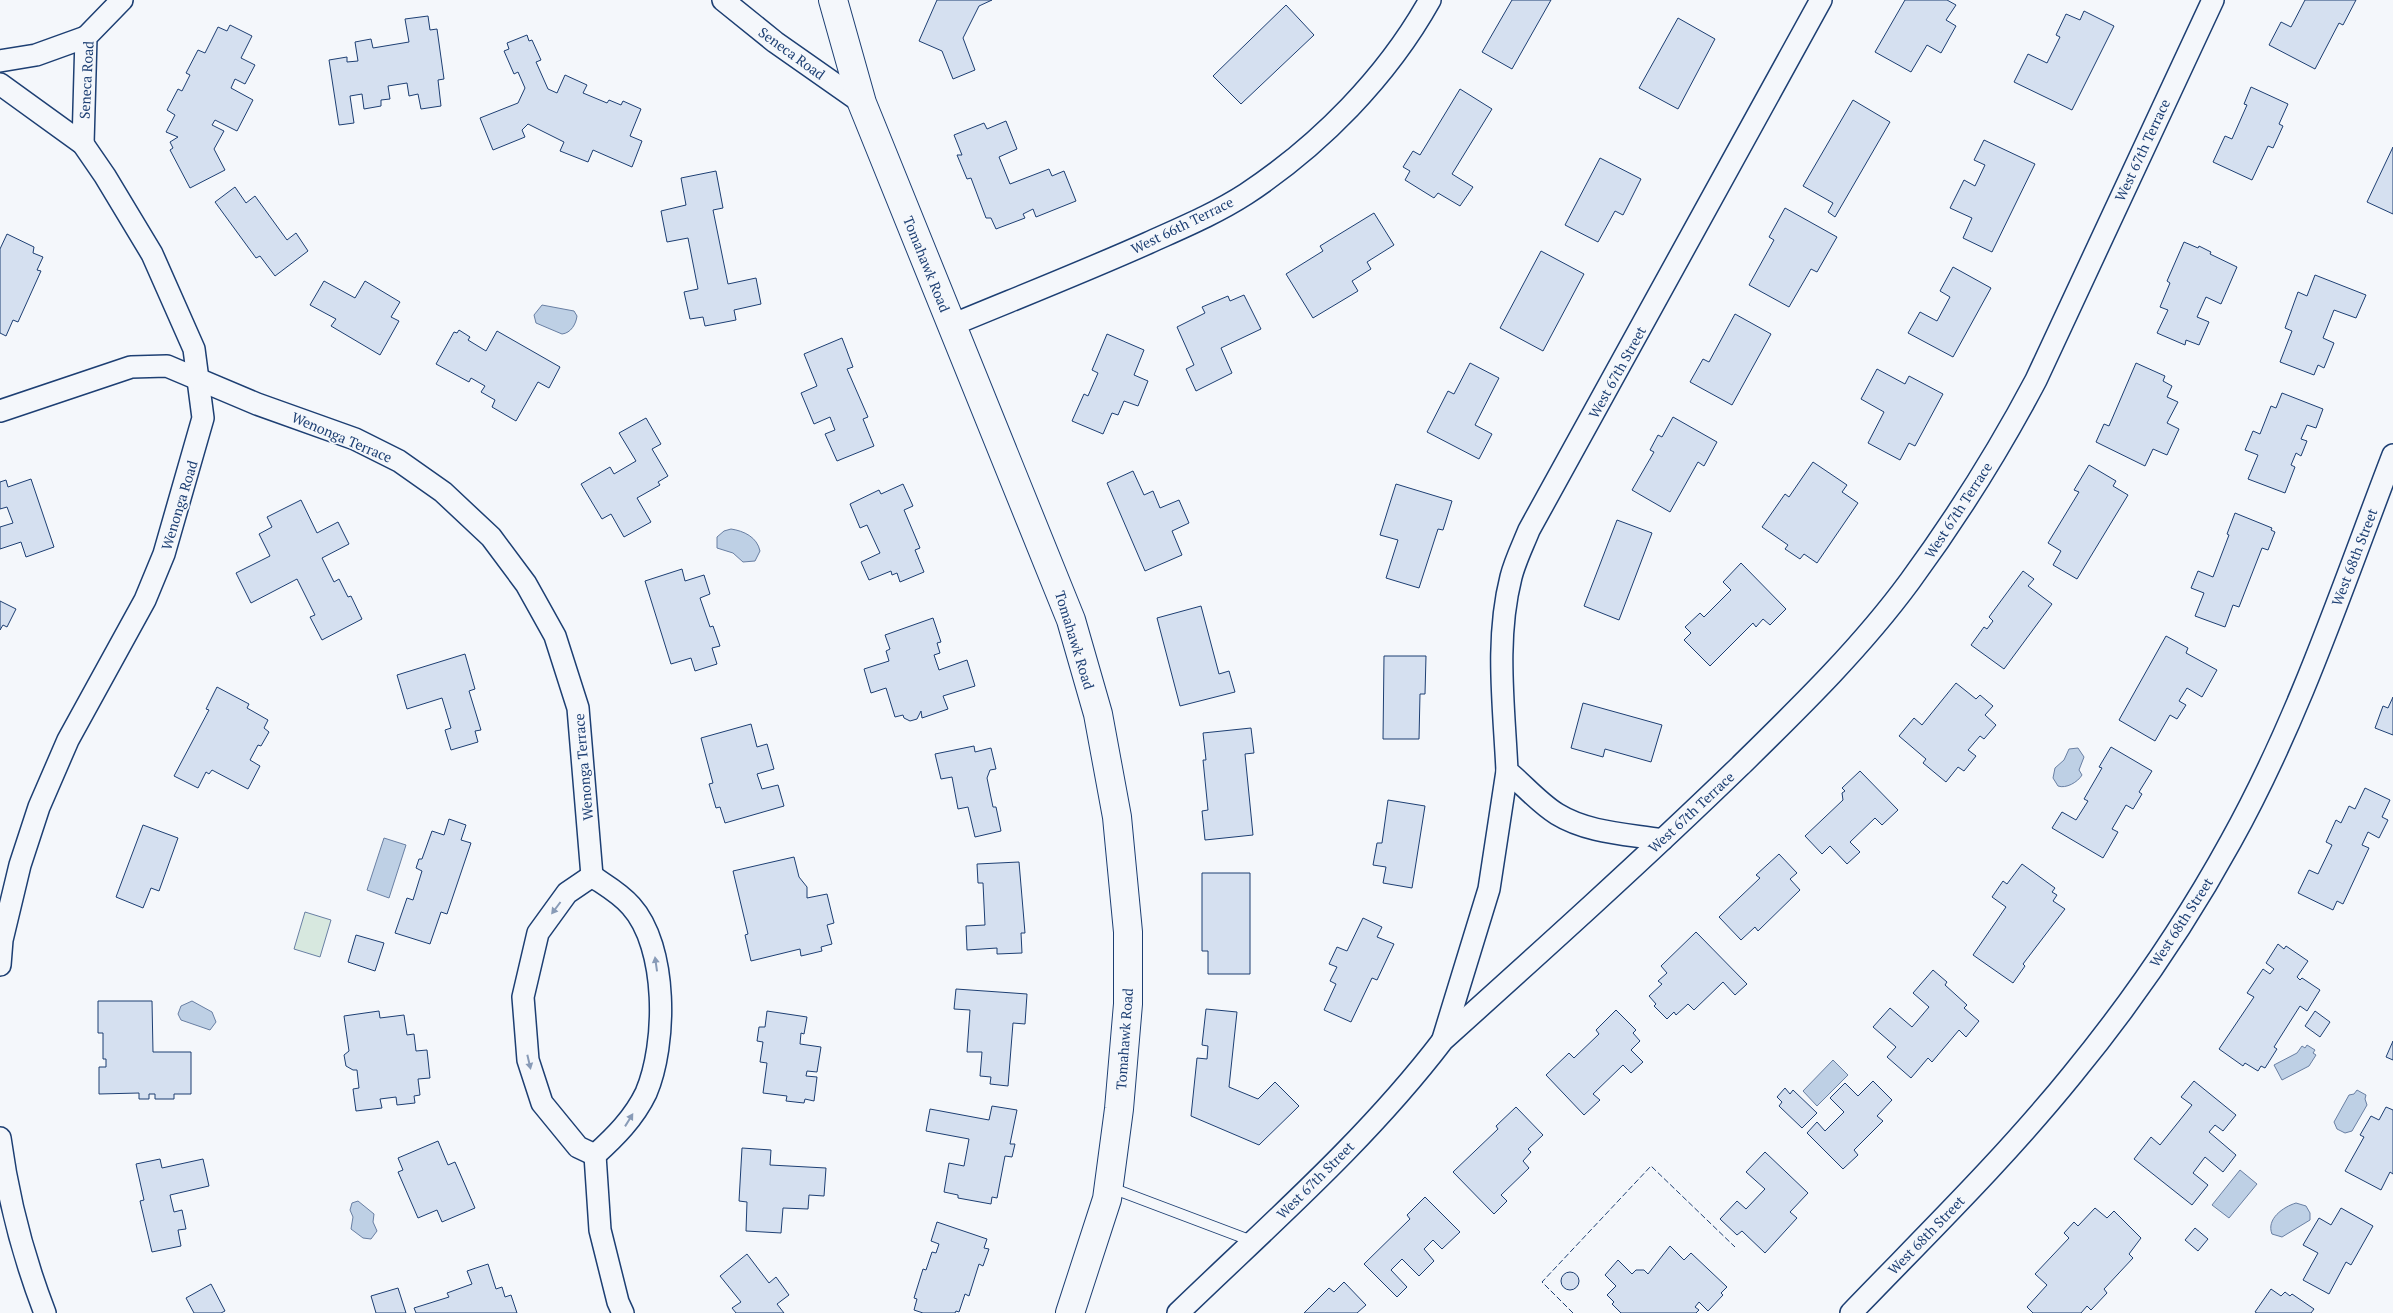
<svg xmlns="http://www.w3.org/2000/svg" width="2393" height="1313" font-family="'PT Serif',serif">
<rect width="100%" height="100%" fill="#f4f7fb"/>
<polygon fill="#d7e8df" stroke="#687fa3" points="305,912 331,920 320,957 294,949"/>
<g fill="#bed0e5" stroke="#687fa3">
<path d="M542 305 574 311 577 316C576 324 571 333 562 334L536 323 534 315Z"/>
<path d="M731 529C744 531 757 537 760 551L755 561 743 562 733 553 717 548V537L724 531Z"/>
<path d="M2078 748 2084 757 2079 770 2082 775C2078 782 2066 789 2058 786L2053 778 2055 768 2064 760 2069 749Z"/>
<polygon points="384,838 406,845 389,898 367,890"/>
<polygon points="192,1001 212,1012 216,1022 210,1030 181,1020 178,1014 181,1006"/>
<polygon points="2307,1045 2315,1050 2313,1053 2316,1055 2309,1066 2282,1080 2274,1065 2297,1053 2302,1046 2305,1048"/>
<polygon points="1833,1060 1848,1075 1817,1106 1803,1091"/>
<polygon points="2357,1090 2366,1095 2365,1099 2367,1105 2352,1131 2345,1133 2337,1129 2334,1122 2349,1095 2354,1094"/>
<polygon points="2240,1170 2257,1184 2229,1218 2212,1205"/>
<polygon points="358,1201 374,1214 373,1222 377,1231 371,1239 363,1238 351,1229 353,1217 350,1210 352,1203"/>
<path d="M2296 1203 2306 1206 2310 1213V1220L2282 1237 2272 1234C2266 1219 2283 1207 2296 1203Z"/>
</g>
<g fill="#d5e0f0" stroke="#1d3f73">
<polygon points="937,0 992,0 979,6 963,38 975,70 953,79 942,51 919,41"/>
<polygon points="1512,0 1551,0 1512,69 1482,52"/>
<polygon points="1905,0 1947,0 1956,5 1946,20 1956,26 1941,53 1927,45 1911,72 1875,52"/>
<polygon points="2305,0 2356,0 2343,25 2339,23 2315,69 2269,45 2281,22 2291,27"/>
<polygon points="1286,5 1314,35 1241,104 1213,76"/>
<polygon points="2084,11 2114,26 2072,110 2014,82 2028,54 2047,63 2060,37 2056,35 2066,14 2080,20"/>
<polygon points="428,16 430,30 437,29 444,79 438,80 441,106 421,109 418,94 409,96 407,83 388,86 390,99 381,100 381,106 364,109 362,94 350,96 354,123 339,125 329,60 347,57 347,62 358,61 355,42 371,39 373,48 409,42 405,19"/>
<polygon points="1678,18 1715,39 1678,109 1639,88"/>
<polygon points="230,25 252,36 241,58 255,65 245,84 235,79 231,88 253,100 237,131 215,120 212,125 224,131 214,149 225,170 190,188 170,150 173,148 170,142 178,137 166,132 175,115 167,110 178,89 182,91 190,75 186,73 198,50 205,53 218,27 227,31"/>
<polygon points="527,35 529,41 532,40 541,60 536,62 548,89 557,93 565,75 587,85 583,93 607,103 609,100 621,105 623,101 641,109 630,136 642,141 632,167 593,150 588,162 560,151 564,142 528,124 522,130 525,137 493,150 480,118 518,103 525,88 518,72 514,74 504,51 509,49 507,43"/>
<polygon points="2251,87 2288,104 2279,124 2283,126 2273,148 2268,146 2252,180 2213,162 2225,136 2232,139 2247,105 2244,104"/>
<polygon points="1460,89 1492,109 1452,174 1473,187 1460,206 1438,193 1434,198 1405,180 1410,171 1403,167 1413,151 1420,155"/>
<polygon points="1853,100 1890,122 1835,217 1828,212 1833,203 1803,186"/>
<polygon points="1006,121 1017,149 999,157 1010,184 1049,169 1052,176 1064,171 1076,201 1036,217 1033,209 1023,214 1025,218 996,229 991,218 986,218 971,178 967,179 957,155 962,155 954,135 984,123 987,129"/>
<polygon points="1984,140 2035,164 1992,252 1963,238 1972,218 1950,208 1964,180 1975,186 1985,165 1974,160"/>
<polygon points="2393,147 2393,214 2367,202"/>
<polygon points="1600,158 1641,179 1623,215 1615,211 1598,242 1565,225"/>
<polygon points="716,171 723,208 713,210 728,284 756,278 761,304 734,310 736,320 705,326 703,317 690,319 684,292 698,289 688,238 667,242 661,211 686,205 681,178"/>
<polygon points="235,187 246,203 255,196 287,240 296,233 308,251 275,276 260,256 256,258 215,202"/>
<polygon points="1785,208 1837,237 1817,272 1811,269 1789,307 1749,285 1774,240 1769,237"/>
<polygon points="1374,213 1394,245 1367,262 1371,269 1352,281 1358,291 1313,318 1286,274 1323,251 1320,246"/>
<polygon points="7,234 34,247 33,253 43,257 37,270 41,271 18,322 13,320 6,336 0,333 0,249"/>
<polygon points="2184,242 2198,248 2199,246 2211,252 2210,254 2237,267 2221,304 2206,297 2197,317 2209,322 2199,345 2186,340 2185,345 2157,333 2168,310 2160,307 2170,283 2167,281"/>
<polygon points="1541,251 1584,274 1543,351 1500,328"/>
<polygon points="1953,267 1991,288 1953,357 1908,333 1920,312 1937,321 1950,297 1940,291"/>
<polygon points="2315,275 2366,295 2356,318 2334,310 2323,338 2334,343 2324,368 2318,365 2314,375 2280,362 2292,331 2285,328 2298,292 2307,296"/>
<polygon points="324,281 355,298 365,281 400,302 391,317 399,321 380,355 331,326 336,319 310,305"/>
<polygon points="1244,295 1261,329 1221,348 1232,373 1196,391 1186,369 1194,365 1177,327 1205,313 1202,307 1228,296 1230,301"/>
<polygon points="1735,314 1771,334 1732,405 1690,382 1703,359 1709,362"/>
<polygon points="459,330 470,337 468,340 486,351 497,331 560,367 549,388 538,382 516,421 492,407 495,400 481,392 485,386 471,378 469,382 436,364 454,332 457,333"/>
<polygon points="1107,334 1144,350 1134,375 1148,381 1138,406 1124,401 1118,415 1112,413 1103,434 1072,421 1084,394 1088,396 1098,373 1092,370"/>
<polygon points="842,338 853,367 847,369 868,417 863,419 874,446 837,461 825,434 835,430 830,417 814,424 801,393 817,386 804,354"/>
<polygon points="1470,363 1499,378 1475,425 1492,434 1479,459 1427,432 1448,391 1454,394"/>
<polygon points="2136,363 2165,376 2163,381 2172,386 2167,397 2178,402 2167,423 2179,429 2167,455 2153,449 2145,466 2096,442 2104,424 2109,426"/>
<polygon points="1877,369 1905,384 1909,376 1943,394 1915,446 1909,443 1900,460 1868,443 1884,412 1861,399"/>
<polygon points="2282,393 2323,409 2316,428 2307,425 2301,439 2307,441 2301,456 2296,453 2291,465 2295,467 2285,493 2248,479 2258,455 2245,450 2253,431 2260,434 2271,406 2276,408"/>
<polygon points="1673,417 1717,442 1704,466 1698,462 1670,512 1632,490 1654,452 1650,450 1658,435 1662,437"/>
<polygon points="646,418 661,444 652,449 668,476 658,482 660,485 637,498 651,522 624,537 611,514 602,519 581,484 610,467 614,474 636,461 619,433"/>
<polygon points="1813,462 1847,485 1842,492 1858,503 1817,563 1804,554 1800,559 1785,549 1788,545 1762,527 1785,494 1789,497"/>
<polygon points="2089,465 2116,481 2113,486 2128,495 2077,579 2053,565 2061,551 2048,543 2079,492 2074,490"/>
<polygon points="1133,471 1144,495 1153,491 1160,508 1179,500 1189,523 1172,531 1182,555 1145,571 1107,483"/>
<polygon points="31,479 54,547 26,557 21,542 0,549 0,527 13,523 7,507 0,509 0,482 6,480 8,487"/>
<polygon points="903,484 913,506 904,510 920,548 915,550 924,572 900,582 897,573 892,575 891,571 869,580 861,562 880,553 867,525 860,528 850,504 879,490 881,494"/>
<polygon points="1396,484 1452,501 1443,530 1438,529 1419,588 1386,578 1398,540 1380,535"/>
<polygon points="301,500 317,533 338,522 349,544 322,558 334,582 339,579 348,597 351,596 362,619 322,640 310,617 315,615 297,579 251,603 236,573 270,556 259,534 272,527 267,517"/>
<polygon points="2235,513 2272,528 2271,530 2275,532 2268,550 2262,548 2239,607 2233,605 2225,627 2195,616 2204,593 2191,588 2198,571 2213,577 2229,535 2227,534"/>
<polygon points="1617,520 1652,533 1619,620 1584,606"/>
<polygon points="1741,563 1786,609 1770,625 1763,619 1756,627 1753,623 1710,666 1684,640 1691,633 1685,627 1700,613 1704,617 1731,590 1723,582"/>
<polygon points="682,569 685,581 704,575 710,594 700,598 710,627 713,626 720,646 712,648 717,664 695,671 691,658 671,664 645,581"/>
<polygon points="2023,571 2034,579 2028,586 2052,604 2004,669 1971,645 1984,627 1987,629 1993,621 1989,617"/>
<polygon points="0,601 16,609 7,627 3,625 0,630"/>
<polygon points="1201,606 1219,674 1229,671 1235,692 1180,706 1157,618"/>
<polygon points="933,618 941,642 937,643 940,653 934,655 939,670 967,660 975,686 943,696 948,709 922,718 921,711 917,719 910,721 904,718 903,715 895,717 886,688 871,693 864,669 889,661 886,651 890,649 885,635"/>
<polygon points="2166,636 2188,648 2186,653 2217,670 2202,697 2187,688 2179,701 2186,705 2177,719 2170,715 2155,741 2119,720"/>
<polygon points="465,654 475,689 469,691 481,730 475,731 478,742 451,750 445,730 451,728 442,698 407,709 397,675"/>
<polygon points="1384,656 1426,656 1425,694 1420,694 1419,739 1383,739"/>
<polygon points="1956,683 1976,699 1980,695 1993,706 1985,715 1996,725 1984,739 1980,736 1968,750 1976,756 1964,771 1958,767 1946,782 1923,763 1926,759 1899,736 1914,718 1922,725"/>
<polygon points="217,687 249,704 247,708 268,720 264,728 269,732 261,746 258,745 250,760 260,766 248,789 212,770 209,774 206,772 198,788 174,776 209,710 206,709"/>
<polygon points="2393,697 2393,735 2375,728 2383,706 2388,708"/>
<polygon points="1583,703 1662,725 1651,762 1605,749 1603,757 1571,748"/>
<polygon points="751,724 757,747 767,744 774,769 757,774 762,789 778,785 784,806 725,823 720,807 716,808 709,784 713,783 701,738"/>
<polygon points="1251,728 1254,753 1245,754 1253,835 1205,840 1202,811 1208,810 1203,760 1206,760 1203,733"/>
<polygon points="974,746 975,752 991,748 996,769 990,770 987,778 993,807 996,807 1001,831 975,837 968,807 958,809 952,777 941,779 935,754"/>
<polygon points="2111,747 2152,771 2139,792 2142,794 2133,809 2126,805 2112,829 2118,832 2103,858 2052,828 2062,812 2076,820 2088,801 2084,799 2102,768 2099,767"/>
<polygon points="1860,771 1898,810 1882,825 1875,818 1850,842 1860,852 1847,864 1830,846 1822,854 1805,836 1843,800 1842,793 1845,791 1842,788"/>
<polygon points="2365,788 2390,800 2382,817 2388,820 2379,838 2368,832 2362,845 2369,848 2343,904 2337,901 2333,910 2298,893 2309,870 2318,874 2332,845 2326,842 2336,820 2341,823 2349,806 2355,809"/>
<polygon points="1388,800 1425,806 1412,888 1383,883 1386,867 1373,865 1377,843 1382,843"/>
<polygon points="449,819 466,825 461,840 471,843 447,914 441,912 430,944 395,933 407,898 413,900 422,871 416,868 419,859 422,859 432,831 444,835"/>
<polygon points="143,825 178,838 159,891 151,888 143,908 116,897"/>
<polygon points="1779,854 1797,873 1790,879 1800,890 1758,931 1755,927 1741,940 1719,917 1760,878 1756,875"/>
<polygon points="794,857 799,877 807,887 807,898 827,894 834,923 827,925 832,944 821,947 822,951 801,956 800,949 751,961 745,935 748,934 733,871"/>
<polygon points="1019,862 1025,933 1021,933 1022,953 997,954 997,948 967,950 966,926 985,925 983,883 978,883 977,864"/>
<polygon points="2022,864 2055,888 2052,892 2057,895 2053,901 2065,909 2023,964 2025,966 2013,983 1973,955 2006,907 1992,897 2003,881 2007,884"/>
<polygon points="1202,873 1250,873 1250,974 1208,974 1208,951 1202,951"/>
<polygon points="1363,918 1382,927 1377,937 1394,944 1377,980 1372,978 1351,1022 1324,1010 1336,984 1330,981 1337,967 1329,964 1337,947 1347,951"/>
<polygon points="1696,932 1747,984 1735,995 1723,982 1694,1010 1688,1004 1676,1015 1674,1012 1667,1019 1654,1006 1656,1004 1649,996 1662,984 1658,981 1667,973 1661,966"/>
<polygon points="356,935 384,943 375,971 348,962"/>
<polygon points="2278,944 2284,949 2286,946 2308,961 2297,977 2300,980 2302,978 2320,990 2307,1011 2300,1006 2274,1047 2277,1049 2265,1068 2261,1066 2258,1071 2245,1063 2243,1066 2219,1049 2254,997 2247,993 2263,969 2270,974 2274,969 2266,963"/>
<polygon points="1933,970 1947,982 1945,985 1967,1005 1964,1008 1979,1021 1966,1037 1959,1030 1932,1062 1928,1058 1911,1078 1887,1057 1896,1047 1873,1027 1890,1008 1912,1027 1929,1007 1913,993"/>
<polygon points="956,989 1027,994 1025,1024 1013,1023 1008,1086 990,1084 991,1077 980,1076 982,1052 967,1052 970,1010 954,1009"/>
<polygon points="98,1001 152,1001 153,1052 191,1052 191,1094 174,1094 174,1099 155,1099 155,1094 149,1094 149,1099 139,1099 139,1093 99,1094 99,1067 106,1067 106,1059 103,1059 103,1033 98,1033"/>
<polygon points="1206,1009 1237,1012 1229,1087 1258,1099 1275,1082 1299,1106 1259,1145 1191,1116 1197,1058 1207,1059 1208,1046 1202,1045"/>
<polygon points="1616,1010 1636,1030 1633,1033 1640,1041 1631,1050 1643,1062 1631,1073 1623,1065 1593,1094 1600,1100 1584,1115 1546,1075 1569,1053 1574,1058 1599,1034 1596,1030"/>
<polygon points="379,1011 380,1018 404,1015 407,1035 414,1034 416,1051 427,1050 430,1078 418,1079 420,1095 414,1096 415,1103 397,1105 396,1097 380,1099 382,1108 356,1111 353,1089 359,1088 357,1070 353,1070 346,1066 344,1055 349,1051 344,1016"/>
<polygon points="767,1011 807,1017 804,1034 801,1033 800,1044 821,1047 817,1072 807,1071 806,1076 817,1077 814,1101 805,1099 804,1103 786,1101 787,1096 763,1093 767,1063 760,1062 763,1042 757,1041 759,1027 765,1027"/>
<polygon points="2315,1011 2330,1022 2320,1037 2305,1026"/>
<polygon points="2393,1041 2393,1060 2386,1057"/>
<polygon points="1873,1081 1892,1100 1877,1116 1883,1121 1854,1150 1858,1155 1843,1169 1807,1133 1817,1122 1825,1131 1844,1112 1830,1098 1845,1083 1858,1096"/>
<polygon points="2194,1081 2236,1115 2223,1131 2215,1125 2209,1132 2236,1155 2223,1172 2205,1157 2193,1173 2208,1185 2192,1205 2134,1159 2151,1137 2160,1145 2192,1105 2181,1097"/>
<polygon points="1785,1088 1790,1094 1793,1090 1817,1113 1802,1128 1779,1106 1782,1102 1777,1097"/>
<polygon points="992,1106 1017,1110 1010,1144 1015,1144 1012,1157 1005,1156 997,1198 992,1197 991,1204 958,1198 958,1195 944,1192 949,1163 964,1166 969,1139 926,1131 930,1109 989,1120"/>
<polygon points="1516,1107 1543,1135 1528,1149 1531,1152 1523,1161 1529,1168 1501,1195 1507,1201 1494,1214 1453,1172 1498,1129 1496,1126"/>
<polygon points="2386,1107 2393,1110 2393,1174 2390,1172 2381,1190 2345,1171 2364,1137 2360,1135 2371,1116 2379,1120"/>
<polygon points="438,1141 448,1165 455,1162 475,1208 442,1222 437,1210 418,1218 398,1172 403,1170 398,1158"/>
<polygon points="742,1148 771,1150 770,1165 826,1168 824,1196 809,1195 808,1209 783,1208 781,1233 746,1231 747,1202 739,1201"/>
<polygon points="1765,1152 1808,1193 1790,1212 1797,1218 1765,1253 1742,1231 1737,1235 1720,1219 1737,1201 1746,1209 1765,1189 1746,1172"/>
<polygon points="160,1159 162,1168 203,1159 209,1186 170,1195 174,1212 182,1210 186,1229 178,1230 181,1246 152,1252 140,1201 144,1200 136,1164"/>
<polygon points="1425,1197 1460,1232 1442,1249 1433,1240 1424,1249 1434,1261 1419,1276 1402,1259 1391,1270 1407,1287 1397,1297 1364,1264 1410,1219 1407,1215"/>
<polygon points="2095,1208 2107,1218 2114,1211 2141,1238 2129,1254 2133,1258 2104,1289 2107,1293 2091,1310 2087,1306 2081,1313 2033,1313 2027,1307 2047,1285 2035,1274 2069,1238 2064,1233 2074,1222 2078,1226"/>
<polygon points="2341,1208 2373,1226 2351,1265 2346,1262 2329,1294 2303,1280 2318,1253 2303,1245 2319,1218 2331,1225"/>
<polygon points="937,1222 987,1239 984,1248 989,1249 983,1266 979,1264 969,1296 965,1294 959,1312 956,1311 955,1313 923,1313 914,1310 917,1299 914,1298 923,1269 926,1270 932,1252 936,1253 939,1244 931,1241"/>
<polygon points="2195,1228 2208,1239 2198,1251 2185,1240"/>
<polygon points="1670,1246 1684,1260 1691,1253 1727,1287 1721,1293 1723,1295 1708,1311 1699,1302 1695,1307 1699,1310 1696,1313 1621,1313 1612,1304 1614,1302 1607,1295 1616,1286 1605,1275 1618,1260 1632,1274 1636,1270 1644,1270 1648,1274"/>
<polygon points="747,1254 769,1283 776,1277 789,1295 777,1304 784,1313 736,1313 732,1308 741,1302 720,1276"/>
<polygon points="488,1264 496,1289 502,1287 505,1297 511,1295 517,1313 416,1313 414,1308 449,1297 447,1293 472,1284 467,1271"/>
<circle cx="1570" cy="1281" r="9"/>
<polygon points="1344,1282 1366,1305 1357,1313 1304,1313 1329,1288 1334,1292"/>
<polygon points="211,1284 225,1311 221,1313 194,1313 186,1298"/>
<polygon points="398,1288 406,1313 376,1313 371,1296"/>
<polygon points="2271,1289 2281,1296 2285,1292 2290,1296 2292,1294 2314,1309 2311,1313 2257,1313 2255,1312"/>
</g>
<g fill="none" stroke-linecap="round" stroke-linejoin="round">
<g stroke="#1d3f73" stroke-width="12">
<polyline id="lane" points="1109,1187 1252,1241"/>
</g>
<g stroke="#1d3f73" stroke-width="24">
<g id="street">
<polyline points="723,0 775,42 862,103"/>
<polyline points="0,61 36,55 86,37"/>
<polyline points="0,84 83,144 105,176 152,254 194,349 203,418 164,554 145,600 68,740 39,807 20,865 2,940 0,965"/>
<polyline points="83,144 86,37 122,0"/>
<path d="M952 325C1017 298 1083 272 1148 243 1181 228 1215 214 1246 194 1320 145 1387 77 1430 0"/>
<polyline points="0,411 131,367 167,366 257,404 355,439 399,461 443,492 491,537 526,584 555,636 578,708 592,876"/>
<path d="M1662 840C1627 834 1588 833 1557 814 1539 803 1523 784 1507 771 1504 706 1495 640 1511 577 1515 561 1523 545 1529 530L1821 0"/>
<polyline points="592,876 567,893 538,933 523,997 528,1060 542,1103 578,1147 595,1155"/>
<path d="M592 876C605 885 620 893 631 906 668 947 667 1044 646 1093 634 1118 615 1137 595 1155"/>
<polyline points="1443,1039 1489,889 1507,771"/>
<path d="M0 1138C8 1198 23 1256 45 1313"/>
<polyline points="595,1155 600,1230 618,1302 623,1313"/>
<path d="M1178 1313C1269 1225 1366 1141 1443 1040 1543 950 1643 860 1740 766 1799 708 1860 649 1910 581 1957 517 1999 450 2036 380L2213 0"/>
<path d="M1851 1313C1926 1235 2004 1159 2072 1075 2132 1002 2186 923 2231 841 2299 719 2343 585 2393 455"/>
</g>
</g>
<g stroke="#1d3f73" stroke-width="30">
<polyline id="secondary" points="833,0 862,103 1071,620 1098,714 1117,817 1128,932 1128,1004 1119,1109 1107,1199 1070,1313"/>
</g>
<use href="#lane" stroke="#f4f7fb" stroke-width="10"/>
<use href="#street" stroke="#f4f7fb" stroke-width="21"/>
<use href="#secondary" stroke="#f4f7fb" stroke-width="28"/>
<polyline stroke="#1d3f73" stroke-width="1" stroke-dasharray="6 2.5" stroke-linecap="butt" points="1573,1313 1542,1282 1651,1166 1735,1247"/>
</g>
<defs><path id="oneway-solid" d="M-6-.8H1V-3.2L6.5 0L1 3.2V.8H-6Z" transform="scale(1.25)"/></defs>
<g fill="#889bb7">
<use href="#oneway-solid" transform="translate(556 908) rotate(127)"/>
<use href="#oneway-solid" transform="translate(656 964) rotate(-98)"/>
<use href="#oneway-solid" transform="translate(529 1062) rotate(77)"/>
<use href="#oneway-solid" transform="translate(629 1120) rotate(-58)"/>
</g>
<g text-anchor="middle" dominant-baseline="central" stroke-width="4" stroke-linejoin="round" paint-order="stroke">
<g font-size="14" fill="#1d3f73" stroke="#f4f7fb">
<text transform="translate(792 53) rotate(36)">Seneca Road</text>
<text transform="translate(86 80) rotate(-87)">Seneca Road</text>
<text transform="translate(2142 150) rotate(-65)">West 67th Terrace</text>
<text transform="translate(1182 225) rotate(-26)">West 66th Terrace</text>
<text transform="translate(927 264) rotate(68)">Tomahawk Road</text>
<text transform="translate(1617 372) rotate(-61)">West 67th Street</text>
<text transform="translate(342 437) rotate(23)">Wenonga Terrace</text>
<text transform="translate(179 505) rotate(-73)">Wenonga Road</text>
<text transform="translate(1958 510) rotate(-57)">West 67th Terrace</text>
<text transform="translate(2354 557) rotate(-69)">West 68th Street</text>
<text transform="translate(1075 640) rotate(73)">Tomahawk Road</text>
<text transform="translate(583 767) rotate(-95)">Wenonga Terrace</text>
<text transform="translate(1691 812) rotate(-43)">West 67th Terrace</text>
<text transform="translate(2181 922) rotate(-57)">West 68th Street</text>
<text transform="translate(1124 1039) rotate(-86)">Tomahawk Road</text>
<text transform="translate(1315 1180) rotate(-45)">West 67th Street</text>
<text transform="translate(1926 1235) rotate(-46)">West 68th Street</text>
</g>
</g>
</svg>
